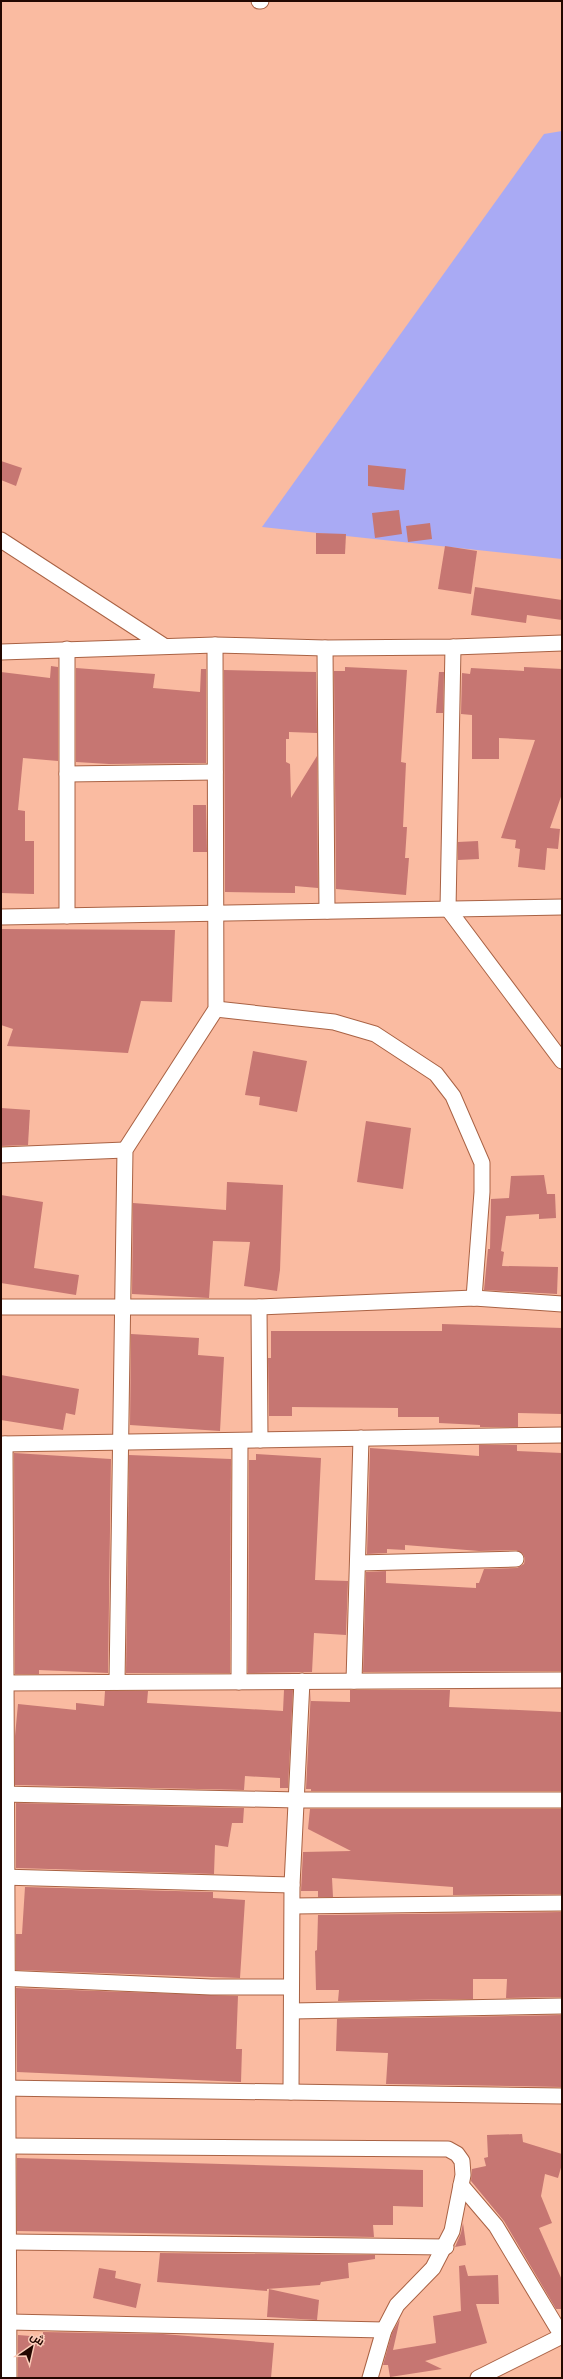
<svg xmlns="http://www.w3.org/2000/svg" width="563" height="2379" font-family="'Exo 2',Cairo,sans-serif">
<rect width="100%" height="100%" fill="#fabba1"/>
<polygon fill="#a9aaf4" points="562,131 562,559 262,527 544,134"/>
<g fill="#c67672">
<polygon points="1,461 22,468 16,486 1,480"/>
<polygon points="368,465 406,469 404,490 368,486"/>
<polygon points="399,510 402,534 375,538 372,513"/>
<polygon points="430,523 432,539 408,542 406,526"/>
<polygon points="316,533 346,534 345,554 316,554"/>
<polygon points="445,546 477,551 471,594 438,589"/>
<polygon points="475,587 562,600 562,620 527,615 526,623 471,615"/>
<polygon points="51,666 58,667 58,761 23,758 18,810 25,811 25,841 34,841 34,894 1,893 1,672 50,678"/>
<polygon points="345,667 407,670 401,762 406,763 403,827 407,827 405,858 409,858 406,895 336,889 334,671 345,671"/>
<polygon points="524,667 562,669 562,794 550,828 560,829 558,849 547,848 545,870 518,867 520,849 515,848 516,840 501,838 535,740 499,738 499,759 472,759 472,715 461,714 462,673 470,674 471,668 524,671"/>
<polygon points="76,668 155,674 153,688 200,692 201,669 206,669 206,763 109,764 76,762"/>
<polygon points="224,670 316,672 317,733 289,732 289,739 286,739 286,762 290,764 291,798 317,756 318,888 295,886 295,893 225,892"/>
<polygon points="439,672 444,672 443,713 436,713"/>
<polygon points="193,805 206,805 207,852 193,852"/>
<polygon points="478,841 479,859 458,860 458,842"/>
<polygon points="1,929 175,930 172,1002 141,1001 128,1053 7,1046 13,1029 1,1025"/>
<polygon points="253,1051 307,1061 297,1112 259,1105 260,1097 245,1095"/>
<polygon points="1,1108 30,1110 28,1145 1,1146"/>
<polygon points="366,1121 411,1128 403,1189 357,1182"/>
<polygon points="544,1175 547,1194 555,1194 556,1218 539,1219 539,1214 506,1216 501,1251 504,1252 502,1266 558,1267 557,1294 484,1290 488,1249 490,1249 491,1199 509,1198 511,1176"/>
<polygon points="227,1182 283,1185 280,1270 277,1291 244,1286 250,1242 213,1241 209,1298 132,1294 133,1203 226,1210"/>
<polygon points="1,1195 43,1202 34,1268 79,1275 76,1295 1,1283"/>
<polygon points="442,1324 562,1328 562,1414 518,1413 518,1427 480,1427 480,1425 439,1423 439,1417 398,1417 398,1408 292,1407 292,1416 269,1416 268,1358 271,1358 271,1331 442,1331"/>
<polygon points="131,1334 199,1338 198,1355 224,1357 220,1431 130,1425"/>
<polygon points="1,1375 79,1389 75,1415 66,1413 63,1430 1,1420"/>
<polygon points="479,1445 517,1445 517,1451 562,1453 562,1671 363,1672 366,1572 386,1571 386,1583 476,1588 476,1583 479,1583 484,1569 517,1568 524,1564 525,1559 523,1554 516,1550 479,1551 405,1545 405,1550 387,1549 387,1553 367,1554 370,1448 479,1456"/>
<polygon points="14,1453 111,1459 108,1673 39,1670 39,1674 15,1674"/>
<polygon points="256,1454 321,1458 315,1580 348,1581 346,1635 314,1633 312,1672 248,1673 249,1460 256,1460"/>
<polygon points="129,1455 231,1459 230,1673 126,1673"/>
<polygon points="284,1690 293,1690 288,1788 280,1788 280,1778 245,1776 244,1790 15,1785 15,1736 18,1704 76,1710 76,1703 104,1706 105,1691 148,1691 147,1703 283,1711"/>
<polygon points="311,1690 311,1701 350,1702 350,1690 450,1690 449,1707 562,1712 562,1791 311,1791 311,1789 306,1789"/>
<polygon points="16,1803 244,1808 243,1823 232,1823 228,1847 215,1845 214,1874 16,1868"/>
<polygon points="310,1809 562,1809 562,1894 453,1895 453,1887 332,1878 333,1897 318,1897 318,1891 301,1891 303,1852 351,1851 308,1829"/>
<polygon points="25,1887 213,1892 213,1898 245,1900 240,1978 16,1970 16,1934 22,1934"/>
<polygon points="562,1912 562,1997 506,1998 507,1979 473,1979 473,1999 338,2001 339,1990 316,1990 315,1951 317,1950 318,1915"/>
<polygon points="16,1988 238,1996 236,2049 242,2049 241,2082 17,2072"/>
<polygon points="562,2015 562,2087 386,2084 388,2053 336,2051 337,2019"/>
<polygon points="522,2134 523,2142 562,2154 562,2164 558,2178 545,2174 541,2196 552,2223 539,2228 562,2280 562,2309 556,2309 504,2221 471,2181 472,2169 486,2166 484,2158 488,2157 487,2135"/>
<polygon points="17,2158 423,2170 423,2207 393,2206 393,2225 373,2225 374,2237 17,2231"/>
<polygon points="463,2223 466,2245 455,2247 461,2233"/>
<polygon points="160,2253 375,2255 375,2259 348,2263 349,2278 321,2282 320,2285 267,2289 267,2291 157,2282"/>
<polygon points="465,2265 468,2276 498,2275 499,2304 476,2304 487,2343 425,2361 442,2369 390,2377 388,2365 383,2365 392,2333 400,2319 393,2350 436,2343 433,2316 461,2311 459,2266"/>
<polygon points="99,2268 116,2271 115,2278 141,2284 136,2308 93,2298"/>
<polygon points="269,2289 319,2300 317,2320 267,2317"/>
<polygon points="43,2332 163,2334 274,2343 271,2378 18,2378 18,2335 43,2337"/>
</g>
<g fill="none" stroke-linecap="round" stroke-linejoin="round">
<g stroke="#a96244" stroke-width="17">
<g id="minor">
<polyline points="259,1 261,1"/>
<polyline points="1,540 164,646"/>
<polyline points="453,647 448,909 562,1061"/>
<polyline points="325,648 327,911"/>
<polyline points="1,652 215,645 325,648 453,647 562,643"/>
<polyline points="67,774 215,772"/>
<polyline points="67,916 67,649"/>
<polyline points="1,917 562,907"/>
<polyline points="216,1009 334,1022 375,1034 436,1074 453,1096 482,1163 482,1192 474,1298"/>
<polyline points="1,1155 125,1150"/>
<polyline points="1,1307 259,1307 474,1298 562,1304"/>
<polyline points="259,1307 260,1440"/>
<polyline points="1,1444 562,1435"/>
<polyline points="5,1444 9,2378"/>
<polyline points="358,1563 516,1559"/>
<polyline points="354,1681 361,1438"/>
<polyline points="117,1682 125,1150 216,1009 215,645"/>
<polyline points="239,1682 240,1441"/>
<polyline points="1,1683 562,1680"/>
<polyline points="1,1794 298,1800 562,1800"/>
<polyline points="1,1877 292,1885"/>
<polyline points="293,1906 562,1903"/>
<polyline points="1,1978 211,1987 290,1987"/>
<polyline points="292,2011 562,2006"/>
<polyline points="1,2088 562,2096"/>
<polyline points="291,2092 292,1885 302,1681"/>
<polyline points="9,2146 448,2149 457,2154 462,2161 463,2175 452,2231 433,2268 397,2305 384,2330 370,2378"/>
<polyline points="461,2185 496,2226 562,2336"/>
<polyline points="9,2242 446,2247"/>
<polyline points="9,2322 384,2330"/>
<polyline points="478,2378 562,2336"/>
</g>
</g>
<use href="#minor" stroke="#fff" stroke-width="15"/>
</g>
<rect width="563" height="2379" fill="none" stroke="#220700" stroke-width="4"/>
<g transform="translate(32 2347) rotate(34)" stroke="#fcccb9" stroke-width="3" paint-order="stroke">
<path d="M0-3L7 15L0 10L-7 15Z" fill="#220700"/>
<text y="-6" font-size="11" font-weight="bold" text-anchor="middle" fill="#220700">ش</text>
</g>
</svg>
